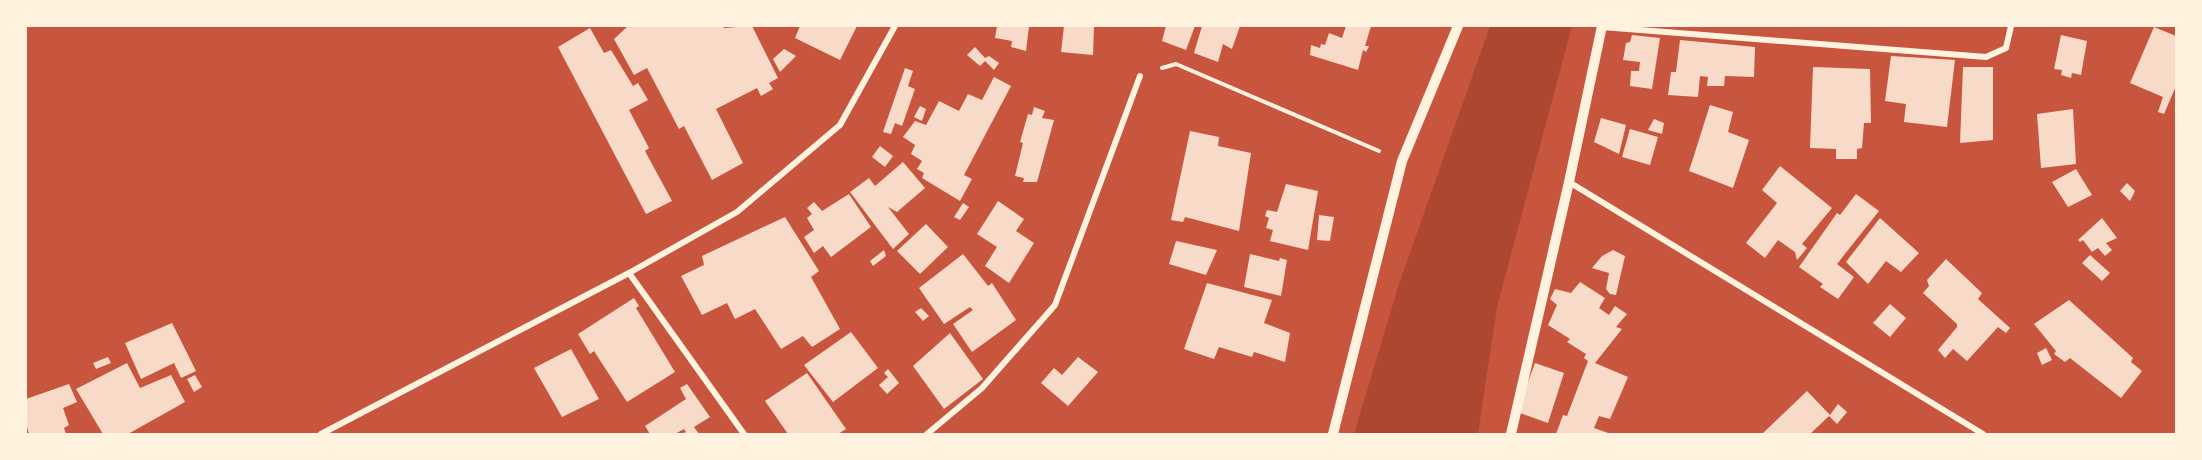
<svg xmlns="http://www.w3.org/2000/svg" width="2202" height="460" font-family="'Noto Sans',sans-serif">
<rect width="100%" height="100%" fill="#c8553d"/>
<polygon fill="#ae4732" points="1490,26 1572,26 1497,307 1478,434 1354,434 1399,284"/>
<g fill="#f7dbc8">
<polygon points="628,26 722,26 724,28 752,26 778,78 769,83 773,89 761,96 757,88 716,109 743,163 712,180 684,126 679,129 647,68 634,75 614,39"/>
<polygon points="800,26 857,26 840,60 795,38"/>
<polygon points="997,26 1029,26 1026,51 1011,47 1012,41 995,38"/>
<polygon points="1064,26 1094,26 1093,55 1061,52"/>
<polygon points="1166,26 1195,26 1186,50 1162,41"/>
<polygon points="1202,26 1240,26 1232,49 1223,44 1218,62 1194,53"/>
<polygon points="1346,26 1371,26 1365,46 1369,46 1366,52 1363,50 1358,70 1310,55 1311,45 1320,48 1321,44 1325,45 1329,33 1342,38"/>
<polygon points="2154,27 2176,36 2176,86 2164,114 2158,112 2163,97 2130,83"/>
<polygon points="590,28 604,53 611,50 633,86 638,83 648,100 629,110 649,148 645,151 672,201 646,214 558,47"/>
<polygon points="1632,35 1660,38 1652,89 1630,86 1631,71 1639,71 1640,62 1623,60 1626,43 1630,42"/>
<polygon points="2061,35 2087,41 2081,75 2072,73 2071,78 2061,75 2062,70 2054,69"/>
<polygon points="1680,40 1755,47 1754,77 1725,76 1724,86 1707,86 1708,77 1700,76 1698,97 1668,95 1671,72 1676,72"/>
<polygon points="975,47 985,58 989,56 999,63 994,70 985,61 980,66 967,55"/>
<polygon points="784,49 796,56 780,72 773,59"/>
<polygon points="1891,56 1955,60 1947,127 1904,122 1906,104 1885,101"/>
<polygon points="1813,67 1870,69 1871,123 1864,123 1862,148 1857,149 1857,159 1836,159 1836,149 1810,148"/>
<polygon points="1963,67 1993,67 1993,140 1960,143"/>
<polygon points="905,68 913,71 908,86 915,89 902,126 895,123 891,134 883,132"/>
<polygon points="994,77 1011,86 964,175 972,179 960,201 922,178 924,173 917,169 922,161 911,154 915,145 903,137 915,121 926,125 939,101 959,111 968,94 982,100"/>
<polygon points="1710,105 1733,112 1728,132 1749,140 1733,188 1689,171"/>
<polygon points="920,106 926,109 922,121 914,117"/>
<polygon points="1034,107 1045,111 1042,118 1054,120 1037,182 1023,182 1024,178 1015,176 1023,143 1020,142 1028,114 1032,115"/>
<polygon points="2073,109 2076,164 2041,168 2037,114"/>
<polygon points="1601,118 1626,125 1619,154 1594,142"/>
<polygon points="1654,119 1664,123 1662,134 1648,130"/>
<polygon points="1630,129 1658,137 1650,165 1622,157"/>
<polygon points="1190,131 1219,137 1218,146 1251,153 1239,231 1185,217 1183,222 1171,220"/>
<polygon points="880,146 893,156 885,167 872,157"/>
<polygon points="903,162 925,188 897,212 888,207 909,234 893,249 850,192 869,178 875,186"/>
<polygon points="1780,166 1832,208 1802,244 1807,248 1797,260 1795,252 1778,240 1765,258 1746,243 1777,203 1762,190"/>
<polygon points="2076,169 2092,195 2068,207 2052,182"/>
<polygon points="2127,183 2135,191 2130,201 2120,191"/>
<polygon points="1286,184 1318,191 1308,250 1270,241 1273,230 1266,228 1269,218 1265,216 1267,210 1277,212"/>
<polygon points="849,194 871,227 831,257 823,246 814,253 804,237 814,230 807,218 812,214 807,208 814,202 822,211"/>
<polygon points="1856,194 1879,211 1837,264 1854,277 1838,299 1820,287 1823,284 1799,267 1837,213 1840,215"/>
<polygon points="998,201 1024,219 1016,231 1034,243 1009,283 985,266 997,247 977,234"/>
<polygon points="963,203 969,207 960,220 954,217"/>
<polygon points="1319,215 1334,217 1330,241 1317,240"/>
<polygon points="785,217 819,271 811,277 840,329 812,347 803,336 781,349 755,309 735,319 727,303 702,315 681,276 704,265 702,256"/>
<polygon points="1880,218 1919,253 1901,272 1886,261 1868,284 1846,262"/>
<polygon points="2102,218 2117,238 2106,243 2112,250 2105,256 2098,248 2092,252 2083,240 2080,242 2078,240"/>
<polygon points="926,224 948,247 920,274 897,251"/>
<polygon points="1176,241 1217,250 1206,275 1169,264"/>
<polygon points="884,250 886,256 873,266 870,261"/>
<polygon points="1613,250 1625,256 1616,295 1610,294 1606,289 1609,273 1592,268 1602,256"/>
<polygon points="963,254 988,286 992,283 1016,320 972,352 953,324 973,310 970,307 944,324 919,288"/>
<polygon points="1250,254 1279,261 1280,258 1287,260 1281,296 1244,287"/>
<polygon points="2090,255 2110,273 2102,281 2082,263"/>
<polygon points="1946,259 1982,293 1978,299 2010,328 2006,333 1998,327 1967,361 1953,349 1945,358 1938,350 1957,327 1957,324 1923,293 1929,286 1927,280"/>
<polygon points="1580,282 1605,298 1599,308 1609,315 1615,306 1627,314 1616,327 1622,329 1595,363 1628,377 1610,419 1599,416 1594,428 1611,434 1556,434 1563,415 1567,416 1588,361 1584,358 1586,354 1567,342 1570,339 1548,325 1557,305 1550,299 1555,289 1571,293"/>
<polygon points="1207,283 1272,300 1264,323 1290,333 1285,362 1254,352 1252,357 1219,347 1214,359 1184,349"/>
<polygon points="634,298 639,306 636,308 675,372 627,402 594,351 590,354 578,334"/>
<polygon points="2069,300 2133,358 2131,362 2142,371 2121,398 2070,358 2065,362 2054,354 2056,351 2034,324"/>
<polygon points="1890,304 1906,318 1890,337 1873,323"/>
<polygon points="921,308 929,316 923,321 915,312"/>
<polygon points="172,323 196,371 181,378 174,363 141,379 125,343"/>
<polygon points="851,332 878,368 833,402 804,365"/>
<polygon points="950,333 983,379 944,409 913,366"/>
<polygon points="2046,348 2052,360 2042,365 2037,353"/>
<polygon points="571,349 599,399 562,417 534,368"/>
<polygon points="108,357 111,363 96,369 93,363"/>
<polygon points="1078,357 1098,372 1068,406 1041,383 1054,368 1062,375"/>
<polygon points="127,363 140,388 171,375 185,402 128,434 103,434 76,389"/>
<polygon points="1535,363 1564,373 1548,423 1517,412"/>
<polygon points="888,369 899,383 887,394 879,385 888,377 884,373"/>
<polygon points="807,373 846,429 838,434 788,434 765,401"/>
<polygon points="195,375 202,387 194,392 187,379"/>
<polygon points="69,384 77,402 63,408 69,425 64,428 66,434 29,434 26,424 26,399"/>
<polygon points="687,384 710,417 694,427 699,434 681,434 686,432 684,429 675,434 650,434 645,426 686,399 680,388"/>
<polygon points="1807,391 1830,415 1838,404 1847,412 1837,424 1829,416 1810,434 1762,434"/>
</g>
<g fill="none" stroke-linecap="round" stroke-linejoin="round">
<polyline stroke="#fff3e0" stroke-width="4" points="1162,68 1176,64 1379,151"/>
<g stroke="#fff3e0" stroke-width="6">
<polyline points="1602,27 1986,57 2006,48 2011,26"/>
<polyline points="1569,182 1983,434"/>
<polyline points="629,273 744,434"/>
<polyline points="321,434 629,273 737,212 840,125 895,26"/>
<polyline points="927,434 982,388 1055,305 1140,76"/>
</g>
<g stroke="#fff3e0" stroke-width="10">
<polyline points="1333,434 1402,161 1458,26"/>
<polyline points="1511,434 1569,182 1602,26"/>
</g>
</g>
<rect width="2202" height="460" fill="none" stroke="#fff3e0" stroke-width="54"/>
</svg>
